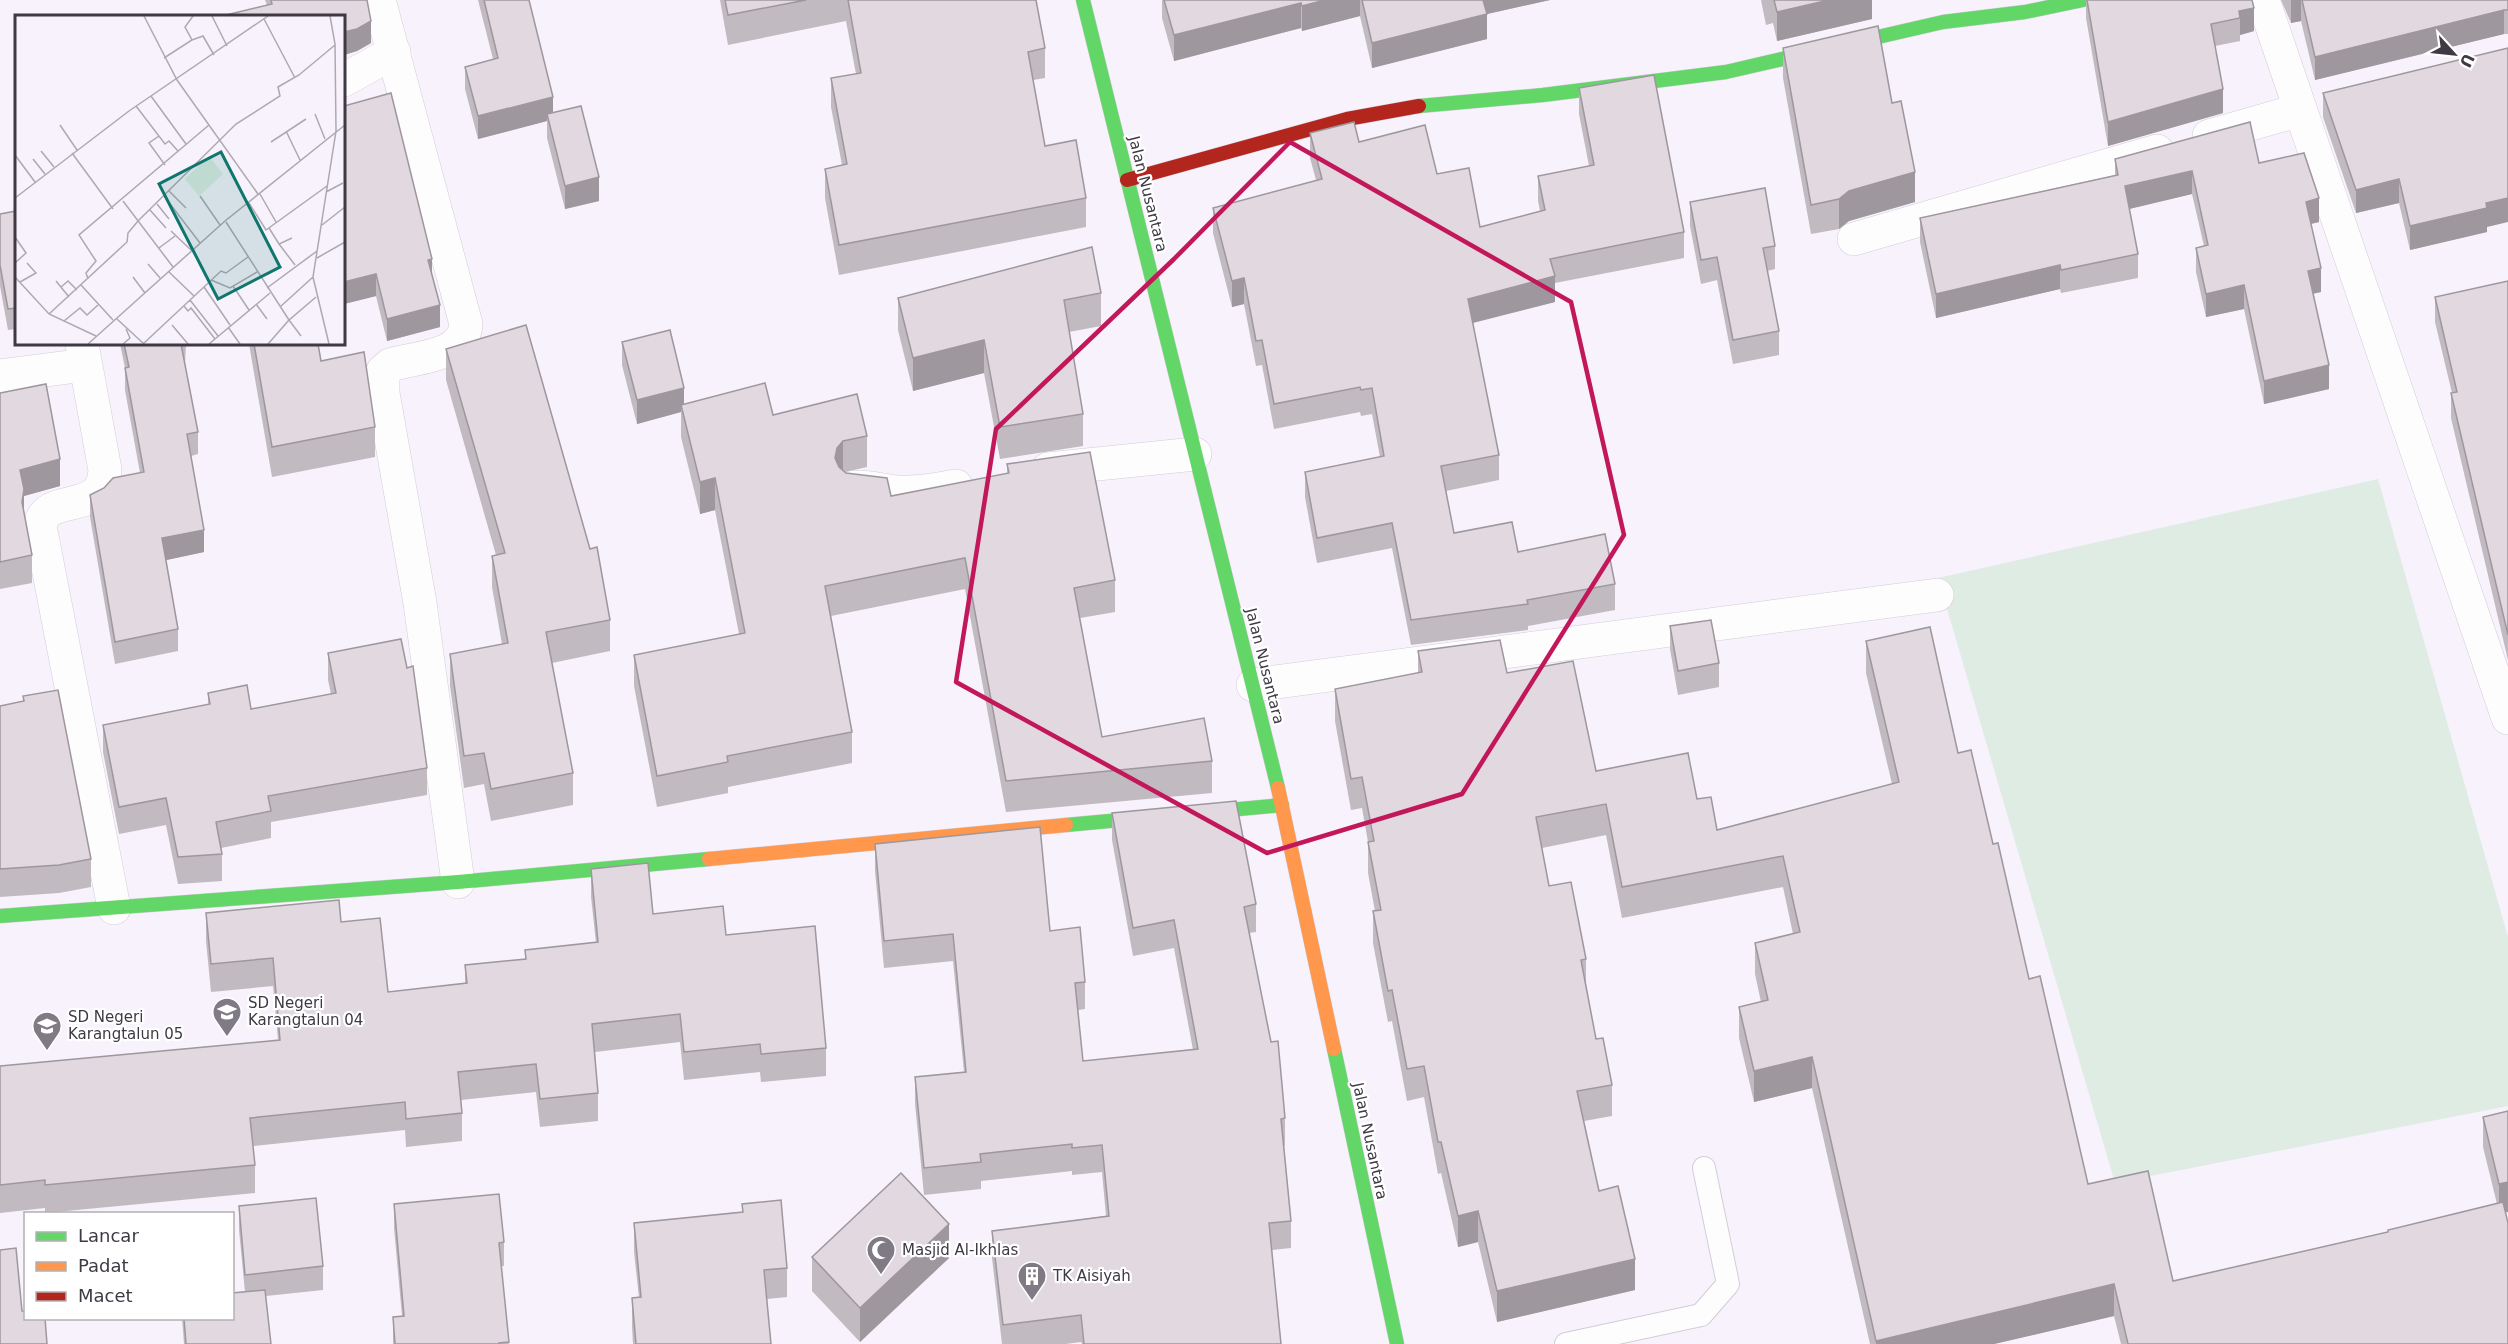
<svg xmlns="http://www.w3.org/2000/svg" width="2508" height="1344" font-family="'DejaVu Sans',sans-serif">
<rect width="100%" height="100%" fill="#f7f2fb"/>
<polygon fill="#dfece3" points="2378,479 2508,937 2508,1106 2115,1183 1938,578"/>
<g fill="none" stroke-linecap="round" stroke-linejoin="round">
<g stroke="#d2cdd6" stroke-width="24">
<polyline id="lane" points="1566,1344 1701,1315 1728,1284 1704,1168"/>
</g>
<g stroke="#d2cdd6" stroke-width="34">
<g id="street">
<path d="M379 0 466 324C464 358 415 357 390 365L383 371V393L420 603 458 882"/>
<polyline points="2263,0 2508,718"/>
<polyline points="344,80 394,52"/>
<polyline points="2209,136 2300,110"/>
<polyline points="1854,239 2157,151"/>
<path d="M82 344 105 470C103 518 46 490 40 526L114 908"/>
<polyline points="0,376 85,365"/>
<polyline points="1048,469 1195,454"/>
<path d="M854 487C870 486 882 491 897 492 917 493 936 490 956 486"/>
<polyline points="1253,685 1937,595"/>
</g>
</g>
<g stroke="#d2cdd6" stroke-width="15">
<g id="fast">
<polyline points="1083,0 1278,788"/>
<polyline points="1419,106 1543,95 1726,72 1943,22 2025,12 2083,0"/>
<polyline points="1066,825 1282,805"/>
<polyline points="0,916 458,882 709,859"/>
<polyline points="1334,1049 1397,1344"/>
</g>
</g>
<g stroke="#d2cdd6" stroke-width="15">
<g id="slow">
<polyline points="1278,788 1334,1049"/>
<polyline points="709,859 1066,825"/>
</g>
</g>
<g stroke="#d2cdd6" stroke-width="15">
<polyline id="jam" points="1127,180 1347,119 1419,106"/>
</g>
<use href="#lane" stroke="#fefdfe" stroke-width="22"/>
<use href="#street" stroke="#fefdfe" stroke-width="33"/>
<use href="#fast" stroke="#63d668" stroke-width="14"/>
<use href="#slow" stroke="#ff974d" stroke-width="14"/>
<use href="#jam" stroke="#b3261e" stroke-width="14"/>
</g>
<g fill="#c2bac1">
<polygon points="265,0 367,0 371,43 357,51 344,55 344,16 267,5"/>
<polygon points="478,0 529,0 553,113 599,201 565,209 547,138 547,121 478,139 465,89 465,67 493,59"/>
<polygon points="720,0 1036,0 1045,48 1045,78 1033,80 1045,146 1086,198 1086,227 839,275 825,198 825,169 842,165 831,107 831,78 856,74 846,21 728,45"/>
<polygon points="1162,0 1550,0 1487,14 1487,39 1372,68 1360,16 1302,31 1301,28 1174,61 1162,18"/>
<polygon points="1761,0 1872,0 1872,19 1777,41 1773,23 1766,25"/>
<polygon points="2086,0 2252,0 2254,31 2240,35 2240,41 2215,46 2223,113 2108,146 2086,18"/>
<polygon points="2281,0 2508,0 2508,34 2504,34 2315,80 2301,21 2291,23"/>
<polygon points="1783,48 1892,103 1915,202 1849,221 1839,229 1811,234 1783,78"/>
<polygon points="1579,88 1684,232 1684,258 1555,283 1555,302 1473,323 1499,455 1499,480 1446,491 1454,533 1518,552 1615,584 1615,610 1528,626 1528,630 1411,645 1392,548 1317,563 1305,497 1305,472 1380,457 1372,414 1361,416 1360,412 1274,429 1262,365 1256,366 1244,304 1232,307 1213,233 1213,208 1316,180 1310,158 1310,133 1359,142 1437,174 1480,227 1540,211 1538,201 1538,176 1589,166 1579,114"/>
<polygon points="2323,93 2487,227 2487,232 2410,250 2399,203 2356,213 2323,117"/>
<polygon points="344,106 440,327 387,341 376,296 344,304"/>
<polygon points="2115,159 2259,163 2319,222 2311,224 2321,292 2313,293 2329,389 2264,404 2244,309 2206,317 2196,272 2196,248 2204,246 2192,194 2129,209 2138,254 2138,278 2061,293 2060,289 1936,318 1920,242 1920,218 2115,175"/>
<polygon points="1690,202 1775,246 1775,269 1767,271 1779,331 1779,355 1733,364 1717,280 1701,284 1690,226"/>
<polygon points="16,211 16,329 8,330 0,286 0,214"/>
<polygon points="2508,281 2508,660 2451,418 2451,393 2452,393 2435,322 2435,297"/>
<polygon points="1101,293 1101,326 1069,332 1083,414 1083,446 1000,459 984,373 913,391 898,330 898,298"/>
<polygon points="622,342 684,405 773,415 867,436 867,467 845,472 891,496 1007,474 1007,464 1115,580 1115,612 1080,618 1102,737 1212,761 1212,793 1006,812 965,589 831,616 852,732 852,763 728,787 728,793 657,807 634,686 634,655 739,634 715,510 700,514 681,437 681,412 637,424 622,365"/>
<polygon points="120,344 186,344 185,364 198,432 198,454 191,456 204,552 166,560 178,629 178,651 115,664 90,517 90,495 140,473 125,390 125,368"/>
<polygon points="249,344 318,344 321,361 375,427 375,457 272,477"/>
<polygon points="446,349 610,620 610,651 552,663 573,773 573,805 491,821 484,784 464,788 450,686 450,654 502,644 492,587 492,556 496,555 446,380"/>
<polygon points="0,393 60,486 24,496 24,512 32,555 32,583 0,589"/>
<polygon points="1670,626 1719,663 1719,687 1678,695 1670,649"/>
<polygon points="1866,641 1958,753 1993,844 2029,979 2088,1184 2173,1281 2388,1232 2497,1204 2483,1147 2483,1117 2506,1212 2508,1344 2121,1344 2114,1316 1994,1344 1870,1344 1812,1088 1754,1102 1739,1038 1739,1007 1761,1002 1755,974 1755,943 1793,934 1783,887 1622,918 1606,835 1542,848 1549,886 1586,959 1586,985 1596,1039 1612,1085 1612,1116 1584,1121 1599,1191 1635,1290 1497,1322 1478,1242 1458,1247 1441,1173 1438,1174 1424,1097 1407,1101 1392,1021 1388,1022 1373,943 1373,911 1375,911 1368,873 1368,842 1362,808 1351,810 1335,721 1335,689 1418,673 1418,651 1507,673 1596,771 1697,799 1717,830 1892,784 1866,673"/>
<polygon points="328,653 427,768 427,795 271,822 271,838 221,848 222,854 222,881 178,884 166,825 119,834 103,752 103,725 208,705 208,693 251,709 331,694 328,680"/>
<polygon points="23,696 91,859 91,887 59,893 0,897 0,706 23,701"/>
<polygon points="1112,813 1256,904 1256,932 1249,933 1285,1118 1285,1145 1284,1146 1291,1221 1291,1248 1272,1250 1281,1344 1082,1344 1081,1342 1066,1344 1002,1344 992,1258 992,1231 1106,1216 1102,1172 1072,1175 1072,1171 981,1181 981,1189 924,1195 915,1104 915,1077 964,1072 953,961 884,968 875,871 875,844 1050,931 1085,982 1085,1009 1078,1010 1083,1061 1193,1050 1174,948 1133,956 1112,840"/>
<polygon points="591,869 653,914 726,935 826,1048 826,1076 761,1082 760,1072 684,1080 680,1042 595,1052 598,1093 598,1121 540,1127 536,1092 461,1100 462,1113 462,1141 406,1147 405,1130 253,1146 255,1165 255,1193 45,1213 45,1208 0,1213 0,1066 278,1040 273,986 211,992 206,941 206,913 341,922 388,992 465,983 465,965 525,959 525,950 596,943 591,897"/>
<polygon points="394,1204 504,1242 504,1266 501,1266 509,1344 393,1344 393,1317 402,1316 394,1228"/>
<polygon points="742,1204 787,1268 787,1297 767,1299 771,1344 633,1344 632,1327 632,1298 639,1298 634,1252 634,1223 742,1212"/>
<polygon points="239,1206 323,1266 323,1290 266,1296 271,1344 184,1344 182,1318 232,1318 245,1292 239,1230"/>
<polygon points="812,1257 949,1258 860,1342 812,1291"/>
</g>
<g fill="#9e979d">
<polygon points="1325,0 1360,0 1360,16 1302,31 1302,6"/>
<polygon points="1481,0 1550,0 1487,14 1487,39 1372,68 1372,43"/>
<polygon points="1829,0 1872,0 1872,19 1777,41 1777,12"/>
<polygon points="2291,0 2301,0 2301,21 2291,23"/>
<polygon points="1301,3 1301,28 1174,61 1174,35"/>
<polygon points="2254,8 2254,31 2240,35 2240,18 2239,11"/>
<polygon points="2504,10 2504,34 2315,80 2315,57"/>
<polygon points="371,21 371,43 357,51 344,55 344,32"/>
<polygon points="2223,89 2223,113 2108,146 2108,122"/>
<polygon points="553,97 553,120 547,114 547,121 478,139 478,116"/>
<polygon points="2192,171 2192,194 2125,210 2125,186"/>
<polygon points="1915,172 1915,202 1849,221 1839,229 1839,199 1849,191"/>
<polygon points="599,177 599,201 565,209 565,186"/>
<polygon points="2399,179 2399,203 2356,213 2356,190"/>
<polygon points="2319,198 2319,222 2306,225 2306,202"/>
<polygon points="2508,198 2508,222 2487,227 2487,232 2410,250 2410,226 2486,203"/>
<polygon points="432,259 432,281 428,260"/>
<polygon points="2060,265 2060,289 1936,318 1936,294"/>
<polygon points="2321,268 2321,292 2308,295 2308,271"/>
<polygon points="376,274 376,296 344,304 344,282"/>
<polygon points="1555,276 1555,302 1468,324 1468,299"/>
<polygon points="1244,278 1244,304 1232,307 1232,281"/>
<polygon points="2244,285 2244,309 2206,317 2206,294"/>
<polygon points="440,305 440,327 387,341 387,319"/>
<polygon points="984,340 984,373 913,391 913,358"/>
<polygon points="2329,365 2329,389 2264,404 2264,381"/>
<polygon points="684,388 684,411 681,405 681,412 637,424 637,400"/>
<polygon points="843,441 843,472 837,479 835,458 837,448"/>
<polygon points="60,459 60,486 24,496 24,517 22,502 20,470"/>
<polygon points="715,478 715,510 700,514 700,482"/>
<polygon points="204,530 204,552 162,561 162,538"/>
<polygon points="1812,1057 1812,1088 1754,1102 1754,1071"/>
<polygon points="2508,1182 2508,1212 2499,1214 2499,1184"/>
<polygon points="1478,1211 1478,1242 1458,1247 1458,1216"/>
<polygon points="949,1224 949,1258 860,1342 860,1308"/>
<polygon points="1635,1259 1635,1290 1497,1322 1497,1291"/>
<polygon points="2114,1284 2114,1316 1994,1344 1876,1344 1876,1341"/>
</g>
<g fill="#e1d8e0" stroke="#9e979d" stroke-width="1.5">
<polygon points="271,0 367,0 371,21 357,29 344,32 344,16 222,16 272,4"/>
<polygon points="484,0 529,0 553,97 478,116 465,67 498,58"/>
<polygon points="725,0 806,0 728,15"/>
<polygon points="848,0 1036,0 1045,48 1028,52 1045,146 1076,140 1086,198 839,245 825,169 847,164 831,78 861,73"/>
<polygon points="1164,0 1325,0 1302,6 1301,3 1174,35"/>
<polygon points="1362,0 1483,0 1487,14 1372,43"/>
<polygon points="1774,0 1829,0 1777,12"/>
<polygon points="2087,0 2252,0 2254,8 2239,11 2240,18 2211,24 2223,89 2108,122"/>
<polygon points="2302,0 2508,0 2508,10 2504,10 2315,57"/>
<polygon points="1878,26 1892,103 1901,101 1915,172 1849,191 1839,199 1811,205 1783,48"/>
<polygon points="2508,48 2508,198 2486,203 2487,208 2410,226 2399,179 2356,190 2323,93"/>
<polygon points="1654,75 1684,232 1550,259 1555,276 1468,299 1499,455 1441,466 1454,533 1512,522 1518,552 1605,534 1615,584 1527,600 1528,604 1411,620 1392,523 1317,538 1305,472 1384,456 1372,388 1361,390 1360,387 1274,404 1262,340 1256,341 1244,278 1232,281 1213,208 1322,179 1310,133 1354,122 1359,142 1425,125 1437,174 1469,168 1480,227 1545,210 1538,176 1594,165 1579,88"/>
<polygon points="391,93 432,259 428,260 440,305 387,319 376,274 344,282 344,106"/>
<polygon points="581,106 599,177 565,186 547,114"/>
<polygon points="2250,122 2259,163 2304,153 2319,198 2306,202 2321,268 2308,271 2329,365 2264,381 2244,285 2206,294 2196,248 2208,245 2192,171 2125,186 2138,254 2061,270 2060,265 1936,294 1920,218 2118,175 2115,159"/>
<polygon points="1765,188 1775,246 1763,248 1779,331 1733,340 1717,257 1701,260 1690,202"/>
<polygon points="16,211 16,308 8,309 0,265 0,214"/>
<polygon points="1092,247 1101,293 1064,300 1083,414 1000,427 984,340 913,358 898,298"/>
<polygon points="2508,281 2508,635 2451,393 2457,392 2435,297"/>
<polygon points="526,325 590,549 597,547 610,620 546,632 573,773 491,789 484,753 464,756 450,654 508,643 492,556 505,553 446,349"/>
<polygon points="670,330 684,388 637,400 622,342"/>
<polygon points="124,344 181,344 198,432 187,434 204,530 162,538 178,629 115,642 90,495 104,488 113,478 144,472 125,368 129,367"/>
<polygon points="254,344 318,344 321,361 364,352 375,427 272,447"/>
<polygon points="765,383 773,415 857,394 867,436 843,441 837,448 835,458 839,467 846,473 887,478 891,496 1009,473 1007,464 1090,452 1115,580 1074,588 1102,737 1204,718 1212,761 1006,781 965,558 825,586 852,732 727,756 728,762 657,776 634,655 745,633 715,478 700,482 681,405"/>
<polygon points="46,384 60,459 20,470 24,489 22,502 32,555 0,562 0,393"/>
<polygon points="1711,620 1719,663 1678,671 1670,626"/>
<polygon points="1930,627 1958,753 1971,750 1993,844 1998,843 2029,979 2040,976 2088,1184 2148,1171 2173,1281 2388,1232 2388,1230 2503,1202 2508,1223 2508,1344 2128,1344 2114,1284 1876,1341 1812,1057 1754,1071 1739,1007 1768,1000 1755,943 1800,932 1783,856 1622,887 1606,804 1536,817 1549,886 1571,882 1586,959 1581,960 1596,1039 1603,1038 1612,1085 1577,1091 1599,1191 1618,1186 1635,1259 1497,1291 1478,1211 1458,1216 1441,1142 1438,1142 1424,1066 1407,1069 1392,990 1388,991 1373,911 1381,910 1368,842 1374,841 1362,777 1351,779 1335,689 1422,672 1418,651 1500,640 1507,673 1573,661 1596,771 1688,753 1697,799 1711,797 1717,830 1899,782 1866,641"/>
<polygon points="401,639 407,668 413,666 427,768 268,796 271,811 216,822 222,854 178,857 166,798 119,807 103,725 210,704 208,693 247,685 251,709 336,693 328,653"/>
<polygon points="58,690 91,859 59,865 0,869 0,706 24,701 23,696"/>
<polygon points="1236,801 1256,904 1244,907 1271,1042 1278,1041 1285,1118 1281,1119 1291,1221 1269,1223 1281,1344 1084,1344 1081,1315 1003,1325 992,1231 1109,1216 1102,1145 1072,1148 1072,1144 980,1154 981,1162 924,1168 915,1077 966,1072 953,934 884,941 875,844 1040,827 1050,931 1080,927 1085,982 1075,983 1083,1061 1198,1049 1174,920 1133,928 1112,813"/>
<polygon points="648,863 653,914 723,906 726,935 815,926 826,1048 761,1054 760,1044 684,1052 680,1014 592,1024 598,1093 540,1099 536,1064 458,1072 462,1113 406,1119 405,1102 250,1118 255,1165 45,1185 45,1180 0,1185 0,1066 280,1040 273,958 211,964 206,913 339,900 341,922 380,918 388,992 467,983 465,965 526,959 525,950 598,942 591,869"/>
<polygon points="2508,1111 2508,1182 2499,1184 2483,1117"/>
<polygon points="901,1173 949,1224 860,1308 812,1257"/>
<polygon points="499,1194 504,1242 499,1243 509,1342 499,1343 499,1344 395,1344 393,1317 404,1316 394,1204"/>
<polygon points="316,1198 323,1266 245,1275 239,1206"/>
<polygon points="781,1200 787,1268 764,1270 771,1344 636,1344 632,1298 641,1297 634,1223 743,1212 742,1204"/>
<polygon points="16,1248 22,1311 26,1311 26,1318 45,1318 47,1344 0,1344 0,1250"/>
<polygon points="265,1290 271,1344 186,1344 184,1318 232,1318 232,1293"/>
</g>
<path fill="none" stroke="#c2185b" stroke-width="4.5" stroke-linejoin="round" d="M1290 142 1571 302 1624 535 1462 794 1267 853 956 682 996 429 1174 259Z"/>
<defs>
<g id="school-pin" transform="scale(1.5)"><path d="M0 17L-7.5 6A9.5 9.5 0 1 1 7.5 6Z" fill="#7f7a84" stroke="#fff"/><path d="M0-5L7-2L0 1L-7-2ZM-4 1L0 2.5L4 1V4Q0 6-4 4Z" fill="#fff"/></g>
<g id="mosque-pin" transform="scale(1.5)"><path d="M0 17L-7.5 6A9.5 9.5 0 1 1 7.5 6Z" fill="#7f7a84" stroke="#fff"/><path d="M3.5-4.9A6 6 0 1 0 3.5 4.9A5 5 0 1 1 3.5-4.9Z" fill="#fff"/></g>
<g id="building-pin" transform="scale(1.5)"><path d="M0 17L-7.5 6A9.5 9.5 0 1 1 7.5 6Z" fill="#7f7a84" stroke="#fff"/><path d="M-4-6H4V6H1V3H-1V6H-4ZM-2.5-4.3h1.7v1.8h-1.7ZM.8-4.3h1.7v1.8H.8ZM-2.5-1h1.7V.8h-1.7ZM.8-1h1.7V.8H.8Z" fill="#fff"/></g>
</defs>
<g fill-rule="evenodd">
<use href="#school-pin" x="227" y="1012"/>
<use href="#school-pin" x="47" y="1026"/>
<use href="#mosque-pin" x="881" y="1250"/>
<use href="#building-pin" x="1032" y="1276"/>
</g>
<g text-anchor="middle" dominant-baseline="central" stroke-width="4.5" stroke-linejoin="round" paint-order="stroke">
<g font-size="15" fill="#3f3944" stroke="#fff">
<text transform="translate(1148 194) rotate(76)">Jalan Nusantara</text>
<text transform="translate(1265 666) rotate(76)">Jalan Nusantara</text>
<text transform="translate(1370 1141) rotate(78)">Jalan Nusantara</text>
</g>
<g font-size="15" fill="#3f3944" stroke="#fff" text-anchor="start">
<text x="248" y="1003">SD Negeri<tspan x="248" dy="17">Karangtalun 04</tspan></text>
<text x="68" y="1017">SD Negeri<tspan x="68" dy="17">Karangtalun 05</tspan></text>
<text x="902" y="1250">Masjid Al-Ikhlas</text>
<text x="1053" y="1276">TK Aisiyah</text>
</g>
</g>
<g transform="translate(15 15)">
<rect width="330" height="330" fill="#f7f2fb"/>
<path d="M194 141 208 159 184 181 170 164Z" fill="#dfece3"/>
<path fill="none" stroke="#ada8b2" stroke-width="1.5" d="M129 1 162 65 243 179M197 1 212 31M249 4 280 63M177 25 188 21 199 40M149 43 177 25 170 12 178 1M136 81 171 129M121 91 150 129 154 126 163 136M300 99 310 124M45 110 62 135M271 116 285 145M144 121 134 128 150 150M256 127 291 104M26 136 39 152M57 138 98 194M0 140 20 167M18 144 30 159M154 176 171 193M311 177 328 168M245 179 261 207M149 181 185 228M185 181 205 210M0 183 114 96 253 1M108 186 158 252M234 188 251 215 312 171M142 189 154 204M135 195 151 213M211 207 274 305 301 282M307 210 330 192M254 213 264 229M156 216 176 235M0 222 11 238 0 248M277 223 264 229 280 250M144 233 160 221M302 243 330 227M133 249 145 263M154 257 179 281M0 262 34 299 81 321M118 262 130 278M73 264 71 258 81 246 64 220 194 110M196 265 215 273 242 257M41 266 54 282M5 267 21 258 12 248M66 270 98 305M218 271 234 295M46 272 53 266 62 275M189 272 215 310M252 273 302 236M175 285 203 321M241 289 252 304M169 291 173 296 176 293 200 324M265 292 298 262M34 299 112 227 113 218 123 206 221 109 265 81 263 72 284 60 320 30M102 304 129 329M49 306 65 293 72 300 83 290M157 310 173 329M213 312 225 329M73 329 210 206 330 110M108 329 115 323 111 314M128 329 206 256 211 258 233 242M194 329 255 278M253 329 274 305 286 321M314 329 298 262 321 116 320 29 315 1"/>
<path fill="#0f766e" fill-opacity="0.15" stroke="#0f766e" stroke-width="3" d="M206 137 265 252 203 284 144 169Z"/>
<rect width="330" height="330" fill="none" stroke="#3f3944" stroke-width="3"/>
</g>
<rect x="24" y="1212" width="210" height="108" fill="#ffffff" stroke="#b2b0b4" stroke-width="1.5"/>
<rect x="36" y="1232" width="30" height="9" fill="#63d668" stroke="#b2b0b4" stroke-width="1.5"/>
<text x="78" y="1242" font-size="18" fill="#3f3944">Lancar</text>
<rect x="36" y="1262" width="30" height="9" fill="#ff974d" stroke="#b2b0b4" stroke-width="1.5"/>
<text x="78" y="1272" font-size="18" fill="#3f3944">Padat</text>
<rect x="36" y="1292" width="30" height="9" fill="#b3261e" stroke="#b2b0b4" stroke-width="1.5"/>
<text x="78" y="1302" font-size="18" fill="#3f3944">Macet</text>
<g transform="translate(2454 54) rotate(117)" stroke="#ffffff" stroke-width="4.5" paint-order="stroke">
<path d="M0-4.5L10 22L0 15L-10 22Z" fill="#3f3944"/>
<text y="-9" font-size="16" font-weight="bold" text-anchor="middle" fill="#3f3944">U</text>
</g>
</svg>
